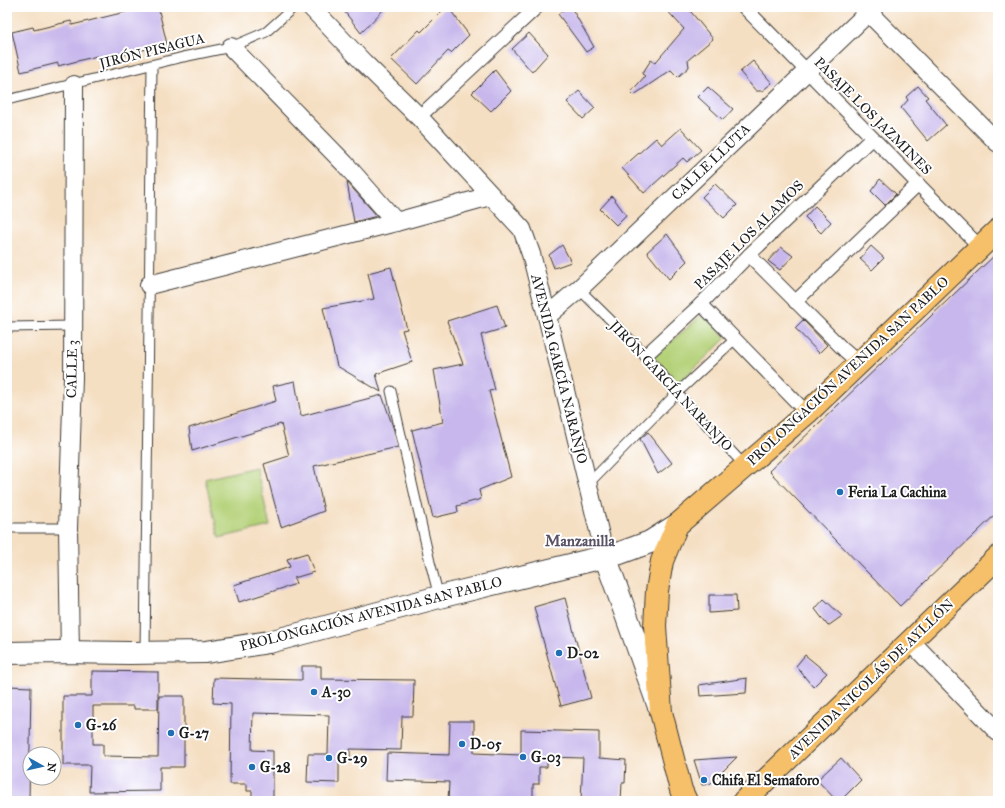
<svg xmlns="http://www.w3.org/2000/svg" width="1005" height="808" font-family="'IM FELL Great Primer',serif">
<rect width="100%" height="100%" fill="#fff"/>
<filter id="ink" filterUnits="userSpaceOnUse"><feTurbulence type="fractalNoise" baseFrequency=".025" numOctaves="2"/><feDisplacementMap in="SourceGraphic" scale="8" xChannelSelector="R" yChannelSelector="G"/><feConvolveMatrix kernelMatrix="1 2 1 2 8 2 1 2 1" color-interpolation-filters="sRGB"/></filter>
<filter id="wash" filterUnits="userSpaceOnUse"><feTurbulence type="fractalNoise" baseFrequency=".012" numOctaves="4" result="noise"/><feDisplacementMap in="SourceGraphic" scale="16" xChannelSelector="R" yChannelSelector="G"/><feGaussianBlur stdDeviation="0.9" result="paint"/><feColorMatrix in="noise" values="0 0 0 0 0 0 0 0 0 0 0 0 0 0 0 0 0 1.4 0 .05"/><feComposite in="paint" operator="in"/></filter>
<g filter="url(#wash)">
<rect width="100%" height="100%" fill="#f5dfc3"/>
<g fill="#b4d178" stroke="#68764a">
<polygon points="702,315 708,319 726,338 679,383 654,357"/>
<polygon points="256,467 270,526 219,538 205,479"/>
</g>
<g id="blocks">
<g fill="#c7b7ec">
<polygon points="146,7 158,7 167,44 98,61 97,56 58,66 58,63 21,72 12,32 33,27 34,30 71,21 72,25"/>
<polygon points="341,7 386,7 361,33"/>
<polygon points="446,7 448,7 469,35 451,53 448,51 417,84 391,59 419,30 421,32"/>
<polygon points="567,7 571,7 594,47 586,52 558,14"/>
<polygon points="664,7 687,7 713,39 688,60 689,67 678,77 671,70 634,95 631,92 645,76 642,74 651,60 655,63 684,29"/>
<polygon points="529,33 548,54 532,72 512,49"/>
<polygon points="753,61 772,83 762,91 756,91 740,72"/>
<polygon points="495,70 511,91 491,111 472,93"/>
<polygon points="918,86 928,97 925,99 946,125 928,141 901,108 908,100 906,97"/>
<polygon points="708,87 733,109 723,120 698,97"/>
<polygon points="579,91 595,108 583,119 567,102"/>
<polygon points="681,128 701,150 687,162 683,158 644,193 622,168 656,138 662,145"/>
<polygon points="880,179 896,194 885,205 871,191"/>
<polygon points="347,182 377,216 354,222"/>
<polygon points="715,184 737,205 724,218 702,197"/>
<polygon points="612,196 626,215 616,225 600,209"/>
<polygon points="815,206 831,222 821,233 805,217"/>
<polygon points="667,234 687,261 669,279 647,252"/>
<polygon points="562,245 571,262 554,268 549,255"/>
<polygon points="871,246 884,258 872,270 860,259"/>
<polygon points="781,247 793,256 780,270 768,261"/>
<polygon points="998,252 998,512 900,606 769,471"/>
<polygon points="391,267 407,329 402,330 412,362 376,374 381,392 337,366 323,308 374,299 368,273"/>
<polygon points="497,305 505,328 481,335 495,390 489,391 511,477 479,490 481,499 457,506 458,512 433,518 412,430 443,422 434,370 463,364 447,321"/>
<polygon points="803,320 827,345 819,353 795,328"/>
<polygon points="295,381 301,416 382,395 394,430 398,447 314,466 324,511 281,527 264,464 289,456 281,424 192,451 189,428 276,401 273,386"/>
<polygon points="648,432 672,463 658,474 640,439"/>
<polygon points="307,553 314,572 294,578 296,584 239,602 234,585 290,567 287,559"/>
<polygon points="709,595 736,595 737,611 709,613"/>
<polygon points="565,598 591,698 561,706 534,607"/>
<polygon points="824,599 842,616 828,626 815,609"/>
<polygon points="805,655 827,673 813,687 796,666"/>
<polygon points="302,666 321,666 321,679 414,680 413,716 402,716 401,750 350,749 350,762 339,762 339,783 307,782 308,754 328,754 329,715 253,713 252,750 273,751 273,801 252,801 252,791 247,791 247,784 230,784 231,704 213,703 214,678 302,680"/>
<polygon points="92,671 158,672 158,709 134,709 134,706 93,706 93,744 103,744 103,756 158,757 159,696 184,696 184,767 160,767 160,791 89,792 90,765 63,765 63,696 92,696"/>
<polygon points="747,678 746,693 700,696 699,685"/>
<polygon points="8,686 31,687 29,801 7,801"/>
<polygon points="450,721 474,721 474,753 521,755 521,730 599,732 599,758 626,760 625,783 622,783 621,801 581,801 583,758 547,757 547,767 539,767 539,784 533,784 533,801 448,801 449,782 386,780 387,753 449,755"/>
<polygon points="737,757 710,784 702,785 694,760"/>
<polygon points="841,758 861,780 840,801 837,801 817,780"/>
</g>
</g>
</g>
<g filter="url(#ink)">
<use href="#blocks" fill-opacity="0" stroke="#3d3935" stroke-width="1"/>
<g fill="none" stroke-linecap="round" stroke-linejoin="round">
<g stroke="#3d3935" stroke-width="11">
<g id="service">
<polyline points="7,100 183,57 231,47 266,32 294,7"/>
<polyline points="579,289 646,355 677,393 745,466"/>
<polyline points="7,327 73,326"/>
<polyline points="391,391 430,562 439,597"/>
<polyline points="587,485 677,393 735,339"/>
<polyline points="7,528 68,528"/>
<polyline points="145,653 152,65"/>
</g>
</g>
<g stroke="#3d3935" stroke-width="15">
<g id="pedestrian">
<polyline points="744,7 980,247"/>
<polyline points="419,117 537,7"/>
<polyline points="749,255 844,350 860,364"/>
<polyline points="795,302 918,184"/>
<polyline points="701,304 807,413"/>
<polyline points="646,355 701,304 749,255 872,138"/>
</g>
</g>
<g stroke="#3d3935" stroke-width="20">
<g id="minor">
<polyline points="311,7 363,62 419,117 522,229 531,254 547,316 605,556"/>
<polyline points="863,7 998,143"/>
<polyline points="231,47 345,164 396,222"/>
<polyline points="149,285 396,222 490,196"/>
<polyline points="547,316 579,289 874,7"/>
<polyline points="910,640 919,650 998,732"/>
<polyline points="70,653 68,528 73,378 74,85"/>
</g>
</g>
<g stroke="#3d3935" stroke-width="24">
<g id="tertiary">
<polyline points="605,556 658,704"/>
<polyline points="7,653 61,652 129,653 206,652 269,642 439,597 620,553 650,542 677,525"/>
</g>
</g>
<g stroke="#3d3935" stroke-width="24">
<g id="primary">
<polyline points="686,801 681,790 661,712 655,626 657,591 662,561 677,525 807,413 998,230"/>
<polyline points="744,801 998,557"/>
</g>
</g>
<use href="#service" stroke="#fff" stroke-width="9"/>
<use href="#pedestrian" stroke="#fff" stroke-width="13"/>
<use href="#minor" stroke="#fff" stroke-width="18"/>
<use href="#tertiary" stroke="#fff" stroke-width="22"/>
<use href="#primary" stroke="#f6c06b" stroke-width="22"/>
</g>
</g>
<g fill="#1f6fb2" stroke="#fff" stroke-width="1.5">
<circle cx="840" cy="492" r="4"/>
<circle cx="559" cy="653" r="4"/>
<circle cx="314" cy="692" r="4"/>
<circle cx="78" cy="725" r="4"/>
<circle cx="171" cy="733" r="4"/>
<circle cx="462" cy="744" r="4"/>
<circle cx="523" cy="757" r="4"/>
<circle cx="329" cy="758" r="4"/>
<circle cx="252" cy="767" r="4"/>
<circle cx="704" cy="780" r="4"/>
</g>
<g text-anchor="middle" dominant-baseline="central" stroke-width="4" stroke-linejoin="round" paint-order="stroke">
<g font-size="14" fill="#1c1c1c" stroke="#fff">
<text transform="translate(152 51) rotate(-14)">JIRÓN PISAGUA</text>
<text transform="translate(873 116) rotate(45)">PASAJE LOS JAZMINES</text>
<text transform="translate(711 162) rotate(-44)">CALLE LLUTA</text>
<text transform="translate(749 235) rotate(-45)">PASAJE LOS ALAMOS</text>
<text transform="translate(72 369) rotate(-89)">CALLE 3</text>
<text transform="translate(559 369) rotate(76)">AVENIDA GARCÍA NARANJO</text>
<text transform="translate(848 371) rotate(-43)">PROLONGACIÓN AVENIDA SAN PABLO</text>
<text transform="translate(671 386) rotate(47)">JIRÓN GARCÍA NARANJO</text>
<text transform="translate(371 614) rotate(-14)">PROLONGACIÓN AVENIDA SAN PABLO</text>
<text transform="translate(871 679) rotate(-44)">AVENIDA NICOLÁS DE AYLLÓN</text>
</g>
<g font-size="14" font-weight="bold" fill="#1c1c1c" stroke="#fff" text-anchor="start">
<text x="848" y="492">Feria La Cachina</text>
<text x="567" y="653">D-02</text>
<text x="322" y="692">A-30</text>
<text x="86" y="725">G-26</text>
<text x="179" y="733">G-27</text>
<text x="470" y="744">D-05</text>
<text x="531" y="757">G-03</text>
<text x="337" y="758">G-29</text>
<text x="260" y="767">G-28</text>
<text x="712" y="780">Chifa El Semaforo</text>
</g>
<g font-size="15" font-weight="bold" fill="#585265" stroke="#fff">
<text x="580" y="541">Manzanilla</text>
</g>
</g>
<rect width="1005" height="808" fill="none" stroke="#fff" stroke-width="24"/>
<g transform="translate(42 766) rotate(98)"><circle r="19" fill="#ffffff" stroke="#a4a4a4"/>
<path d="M0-3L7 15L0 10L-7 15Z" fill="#1f6fb2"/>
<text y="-6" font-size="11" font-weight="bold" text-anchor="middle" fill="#1c1c1c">N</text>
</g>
</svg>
